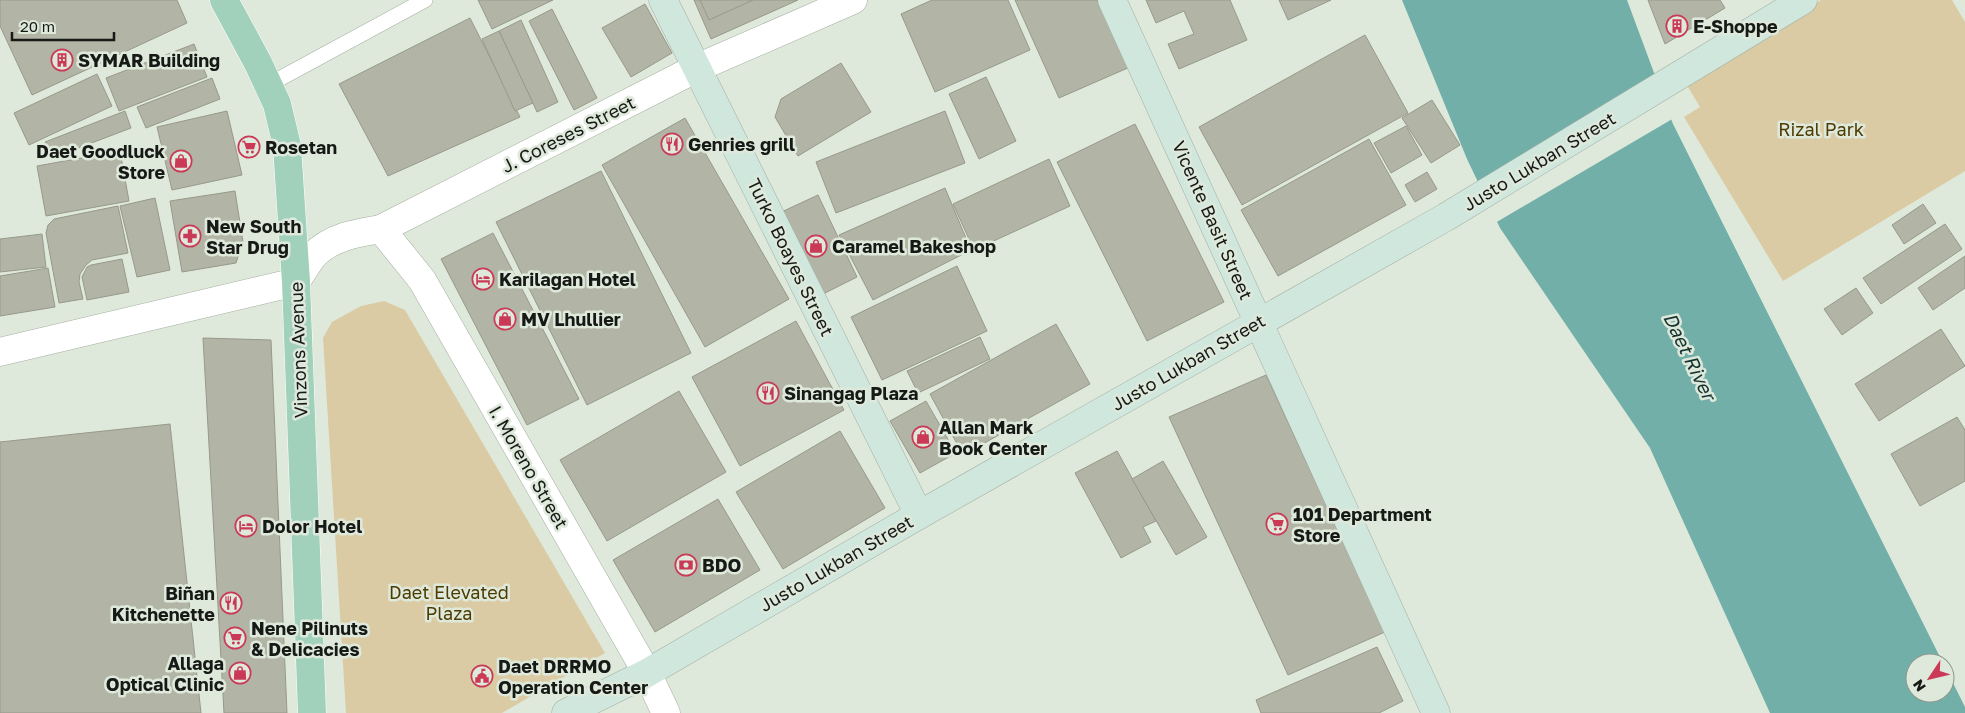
<svg xmlns="http://www.w3.org/2000/svg" width="1965" height="713" font-family="'Golos Text',sans-serif">
<rect width="100%" height="100%" fill="#dee9db"/>
<g fill="#dacba4">
<polygon points="1821,0 1952,0 1965,22 1965,171 1783,281 1684,117 1700,107 1685,82"/>
<polygon points="384,301 405,310 605,653 502,713 346,713 323,338 332,322 361,306"/>
</g>
<polygon fill="#72afa9" points="1402,0 1627,0 1673,124 1943,663 1915,663 1915,693 1945,693 1945,667 1965,707 1965,713 1770,713 1650,448 1500,228 1467,159"/>
<polygon fill="#dee9db" points="1657,74 1674,118 1495,223 1476,182"/>
<g fill="#b2b5a5" stroke="#97998a">
<polygon points="0,0 177,0 187,23 32,95 0,26"/>
<polygon points="478,0 553,0 492,29"/>
<polygon points="694,0 798,0 711,39"/>
<polygon points="700,0 753,0 709,20"/>
<polygon points="932,0 1008,0 1030,50 935,92 901,14"/>
<polygon points="1015,0 1097,0 1130,67 1059,98"/>
<polygon points="1146,0 1230,0 1247,40 1179,69 1168,44 1194,34 1184,11 1156,23"/>
<polygon points="1279,0 1331,0 1288,20"/>
<polygon points="1648,0 1720,0 1725,8 1665,44"/>
<polygon points="645,4 672,53 631,77 602,28"/>
<polygon points="552,9 597,98 574,110 529,21"/>
<polygon points="470,18 520,117 388,176 339,84"/>
<polygon points="521,20 558,102 537,112 499,31"/>
<polygon points="499,31 533,103 515,111 482,39"/>
<polygon points="1365,35 1408,113 1242,205 1199,127"/>
<polygon points="194,44 207,77 119,111 106,78"/>
<polygon points="841,63 871,112 798,156 775,117 781,99"/>
<polygon points="97,74 112,106 29,145 14,113"/>
<polygon points="986,77 1016,141 979,159 949,94"/>
<polygon points="212,78 220,99 146,128 137,107"/>
<polygon points="1432,100 1460,145 1431,163 1402,118"/>
<polygon points="125,111 131,128 52,158 45,142"/>
<polygon points="227,111 242,175 172,190 157,127"/>
<polygon points="945,111 965,163 836,213 816,162"/>
<polygon points="685,118 789,299 705,347 602,165"/>
<polygon points="1135,124 1224,302 1147,341 1057,162"/>
<polygon points="1406,126 1422,155 1391,173 1374,143"/>
<polygon points="1369,139 1406,205 1278,276 1241,210"/>
<polygon points="120,151 129,201 46,216 37,166"/>
<polygon points="1049,159 1070,206 974,250 953,204"/>
<polygon points="601,171 691,353 587,405 496,222"/>
<polygon points="1427,172 1437,189 1415,202 1405,185"/>
<polygon points="945,188 971,250 873,300 839,235"/>
<polygon points="235,191 243,242 236,263 182,272 170,201"/>
<polygon points="818,195 857,277 815,298 775,215"/>
<polygon points="155,198 170,270 137,277 120,206"/>
<polygon points="1923,204 1936,223 1904,244 1892,225"/>
<polygon points="118,206 128,253 92,260 86,265 80,274 79,282 83,299 59,303 46,233 48,225 54,219"/>
<polygon points="1945,224 1962,249 1881,304 1863,278"/>
<polygon points="493,233 579,399 527,425 441,259"/>
<polygon points="42,234 46,267 0,272 0,239"/>
<polygon points="1965,256 1965,288 1933,310 1918,288"/>
<polygon points="122,259 129,292 87,300 82,277 87,267 91,265"/>
<polygon points="957,266 987,331 882,380 851,317"/>
<polygon points="48,268 55,307 0,316 0,276"/>
<polygon points="1856,288 1873,313 1842,335 1824,309"/>
<polygon points="796,321 844,410 740,466 692,377"/>
<polygon points="1056,324 1090,384 963,455 930,394"/>
<polygon points="1941,329 1965,366 1879,421 1855,384"/>
<polygon points="980,337 990,359 918,393 907,371"/>
<polygon points="203,338 271,340 287,713 224,713"/>
<polygon points="1266,375 1385,632 1288,675 1169,417"/>
<polygon points="679,391 726,472 607,541 560,460"/>
<polygon points="926,401 956,453 920,473 890,421"/>
<polygon points="1957,417 1965,430 1965,481 1920,506 1891,454"/>
<polygon points="170,424 201,713 0,713 0,442"/>
<polygon points="840,431 885,508 783,569 736,492"/>
<polygon points="1117,451 1156,521 1143,527 1151,542 1121,558 1075,473"/>
<polygon points="1163,461 1207,537 1176,555 1132,479"/>
<polygon points="718,499 760,570 655,632 613,560"/>
<polygon points="1377,647 1403,701 1379,713 1261,713 1256,700"/>
</g>
<g fill="none" stroke-linecap="round" stroke-linejoin="round">
<g stroke="#a4aea1" stroke-width="16">
<polyline id="lane" points="268,85 425,0"/>
</g>
<g stroke="#a4aea1" stroke-width="29">
<g id="street">
<polyline points="381,229 422,280 647,673 666,713"/>
<path d="M0 352 296 282C301 274 307 264 313 256 331 237 356 233 381 229L697 68 853 0"/>
</g>
</g>
<g stroke="#a4aea1" stroke-width="29">
<g id="secondary">
<polyline points="663,0 919,515"/>
<polyline points="1112,0 1436,713"/>
<polyline points="566,713 647,673 919,515 1446,217 1803,0"/>
</g>
</g>
<g stroke="#fff" stroke-width="29">
<polyline id="primary" points="224,0 258,63 277,104 287,146 296,282 312,713"/>
</g>
<use href="#lane" stroke="#fff" stroke-width="15"/>
<use href="#street" stroke="#fff" stroke-width="28"/>
<use href="#secondary" stroke="#d0e7dd" stroke-width="28"/>
<use href="#primary" stroke="#a1d0bb" stroke-width="28"/>
</g>
<defs>
<g id="building-ring" transform="scale(1.125)"><circle r="9.5" fill="#dee9db" stroke="#ca3a56" stroke-width="1.5"/><path d="M-4-6H4V6H1V3H-1V6H-4ZM-2.5-4.3h1.7v1.8h-1.7ZM.8-4.3h1.7v1.8H.8ZM-2.5-1h1.7V.8h-1.7ZM.8-1h1.7V.8H.8Z" fill="#ca3a56"/></g>
<g id="restaurant-ring" transform="scale(1.125)"><circle r="9.5" fill="#dee9db" stroke="#ca3a56" stroke-width="1.5"/><path d="M-5-6h1v4h1v-4h1v4h1v-4h1v5L-1.5 .5V6h-2V.5L-5-1ZM5-6V6H3V1.5H1.5Q1.5-4 5-6Z" fill="#ca3a56"/></g>
<g id="supermarket-ring" transform="scale(1.125)"><circle r="9.5" fill="#dee9db" stroke="#ca3a56" stroke-width="1.5"/><path d="M-6-5.5h2.5l.6 2H6L4.5 2H-2.5L-4.4-4H-6ZM-1.5 3.2a1.3 1.3 0 1 0 .1 0ZM3 3.2a1.3 1.3 0 1 0 .1 0Z" fill="#ca3a56"/></g>
<g id="shop-ring" transform="scale(1.125)"><circle r="9.5" fill="#dee9db" stroke="#ca3a56" stroke-width="1.5"/><path d="M-5-2.5h2.3a2.7 3.5 0 0 1 5.4 0H5L5.5 6h-11ZM-1.5-2.5h3a1.5 2.3 0 0 0-3 0Z" fill="#ca3a56"/></g>
<g id="pharmacy-ring" transform="scale(1.125)"><circle r="9.5" fill="#dee9db" stroke="#ca3a56" stroke-width="1.5"/><path d="M-2-6h4v4h4v4h-4v4h-4v-4h-4v-4h4Z" fill="#ca3a56"/></g>
<g id="hotel-ring" transform="scale(1.125)"><circle r="9.5" fill="#dee9db" stroke="#ca3a56" stroke-width="1.5"/><path d="M-6-4.5h1.5V1H6V5H4.5V3h-9V5H-6ZM-4 0a1.8 1.8 0 1 1 3.6 0ZM.5 0V-2.5h3Q6-2.5 6 0Z" fill="#ca3a56"/></g>
<g id="bank-ring" transform="scale(1.125)"><circle r="9.5" fill="#dee9db" stroke="#ca3a56" stroke-width="1.5"/><path d="M-6-4H6V4H-6ZM0-2.3a2.3 2.3 0 1 0 0 4.6a2.3 2.3 0 1 0 0-4.6Z" fill="#ca3a56"/></g>
<g id="civic-ring" transform="scale(1.125)"><circle r="9.5" fill="#dee9db" stroke="#ca3a56" stroke-width="1.5"/><path d="M-.6-6.5H3V-4.5H.6V-3L4-1V1h2V6H-6V1h2V-1L-.6-3ZM-1.2 2.5V6h2.4V2.5Z" fill="#ca3a56"/></g>
</defs>
<g fill-rule="evenodd">
<use href="#building-ring" x="1677" y="26"/>
<use href="#building-ring" x="62" y="60"/>
<use href="#restaurant-ring" x="672" y="144"/>
<use href="#supermarket-ring" x="249" y="147"/>
<use href="#shop-ring" x="181" y="161"/>
<use href="#pharmacy-ring" x="190" y="236"/>
<use href="#shop-ring" x="816" y="246"/>
<use href="#hotel-ring" x="483" y="279"/>
<use href="#shop-ring" x="505" y="319"/>
<use href="#restaurant-ring" x="768" y="393"/>
<use href="#shop-ring" x="923" y="437"/>
<use href="#supermarket-ring" x="1277" y="524"/>
<use href="#hotel-ring" x="246" y="526"/>
<use href="#bank-ring" x="686" y="565"/>
<use href="#restaurant-ring" x="231" y="603"/>
<use href="#supermarket-ring" x="235" y="638"/>
<use href="#shop-ring" x="240" y="673"/>
<use href="#civic-ring" x="482" y="676"/>
</g>
<g text-anchor="middle" dominant-baseline="central" stroke-width="5" stroke-linejoin="round" paint-order="stroke">
<g font-size="18" font-weight="bold" fill="#161915" stroke="#dee9db" text-anchor="start">
<text x="1693" y="26">E-Shoppe</text>
<text x="78" y="60">SYMAR Building</text>
<text x="688" y="144">Genries grill</text>
<text x="265" y="147">Rosetan</text>
<text x="165" y="151" text-anchor="end">Daet Goodluck<tspan x="165" dy="21">Store</tspan></text>
<text x="206" y="226">New South<tspan x="206" dy="21">Star Drug</tspan></text>
<text x="832" y="246">Caramel Bakeshop</text>
<text x="499" y="279">Karilagan Hotel</text>
<text x="521" y="319">MV Lhullier</text>
<text x="784" y="393">Sinangag Plaza</text>
<text x="939" y="427">Allan Mark<tspan x="939" dy="21">Book Center</tspan></text>
<text x="1293" y="514">101 Department<tspan x="1293" dy="21">Store</tspan></text>
<text x="262" y="526">Dolor Hotel</text>
<text x="702" y="565">BDO</text>
<text x="215" y="593" text-anchor="end">Biñan<tspan x="215" dy="21">Kitchenette</tspan></text>
<text x="251" y="628">Nene Pilinuts<tspan x="251" dy="21">&amp; Delicacies</tspan></text>
<text x="224" y="663" text-anchor="end">Allaga<tspan x="224" dy="21">Optical Clinic</tspan></text>
<text x="498" y="666">Daet DRRMO<tspan x="498" dy="21">Operation Center</tspan></text>
</g>
<g font-size="18" fill="#4e3b00" stroke="#dee9db">
<text x="1821" y="129">Rizal Park</text>
<text x="449" y="592">Daet Elevated<tspan x="449" dy="21">Plaza</tspan></text>
</g>
<g font-size="18" fill="#161915" stroke="#dee9db">
<text transform="translate(568 134) rotate(-27)">J. Coreses Street</text>
<text transform="translate(1539 161) rotate(-31)">Justo Lukban Street</text>
<text transform="translate(1213 220) rotate(66)">Vicente Basit Street</text>
<text transform="translate(791 257) rotate(64)">Turko Boayes Street</text>
<text transform="translate(298 350) rotate(-92)">Vinzons Avenue</text>
<text transform="translate(1188 362) rotate(-30)">Justo Lukban Street</text>
<text transform="translate(529 467) rotate(60)">I. Moreno Street</text>
<text transform="translate(836 563) rotate(-30)">Justo Lukban Street</text>
</g>
<g font-size="19" font-style="italic" fill="#143331" stroke="#dee9db">
<text transform="translate(1690 356) rotate(64)">Daet River</text>
</g>
</g>
<g transform="translate(1930 678) rotate(235)"><circle r="24" fill="#dee9db" stroke="#8e968c"/>
<path d="M0-4L9 19L0 12L-9 19Z" fill="#ca3a56"/>
<text y="-8" font-size="14" font-weight="bold" text-anchor="middle" fill="#161915">N</text>
</g>
<path d="M12 32v8h102v-8" fill="none" stroke="#161915" stroke-width="2.5"/>
<text x="20" y="32" font-size="15" fill="#161915" stroke="#dee9db" stroke-width="4" paint-order="stroke">20 m</text>
</svg>
